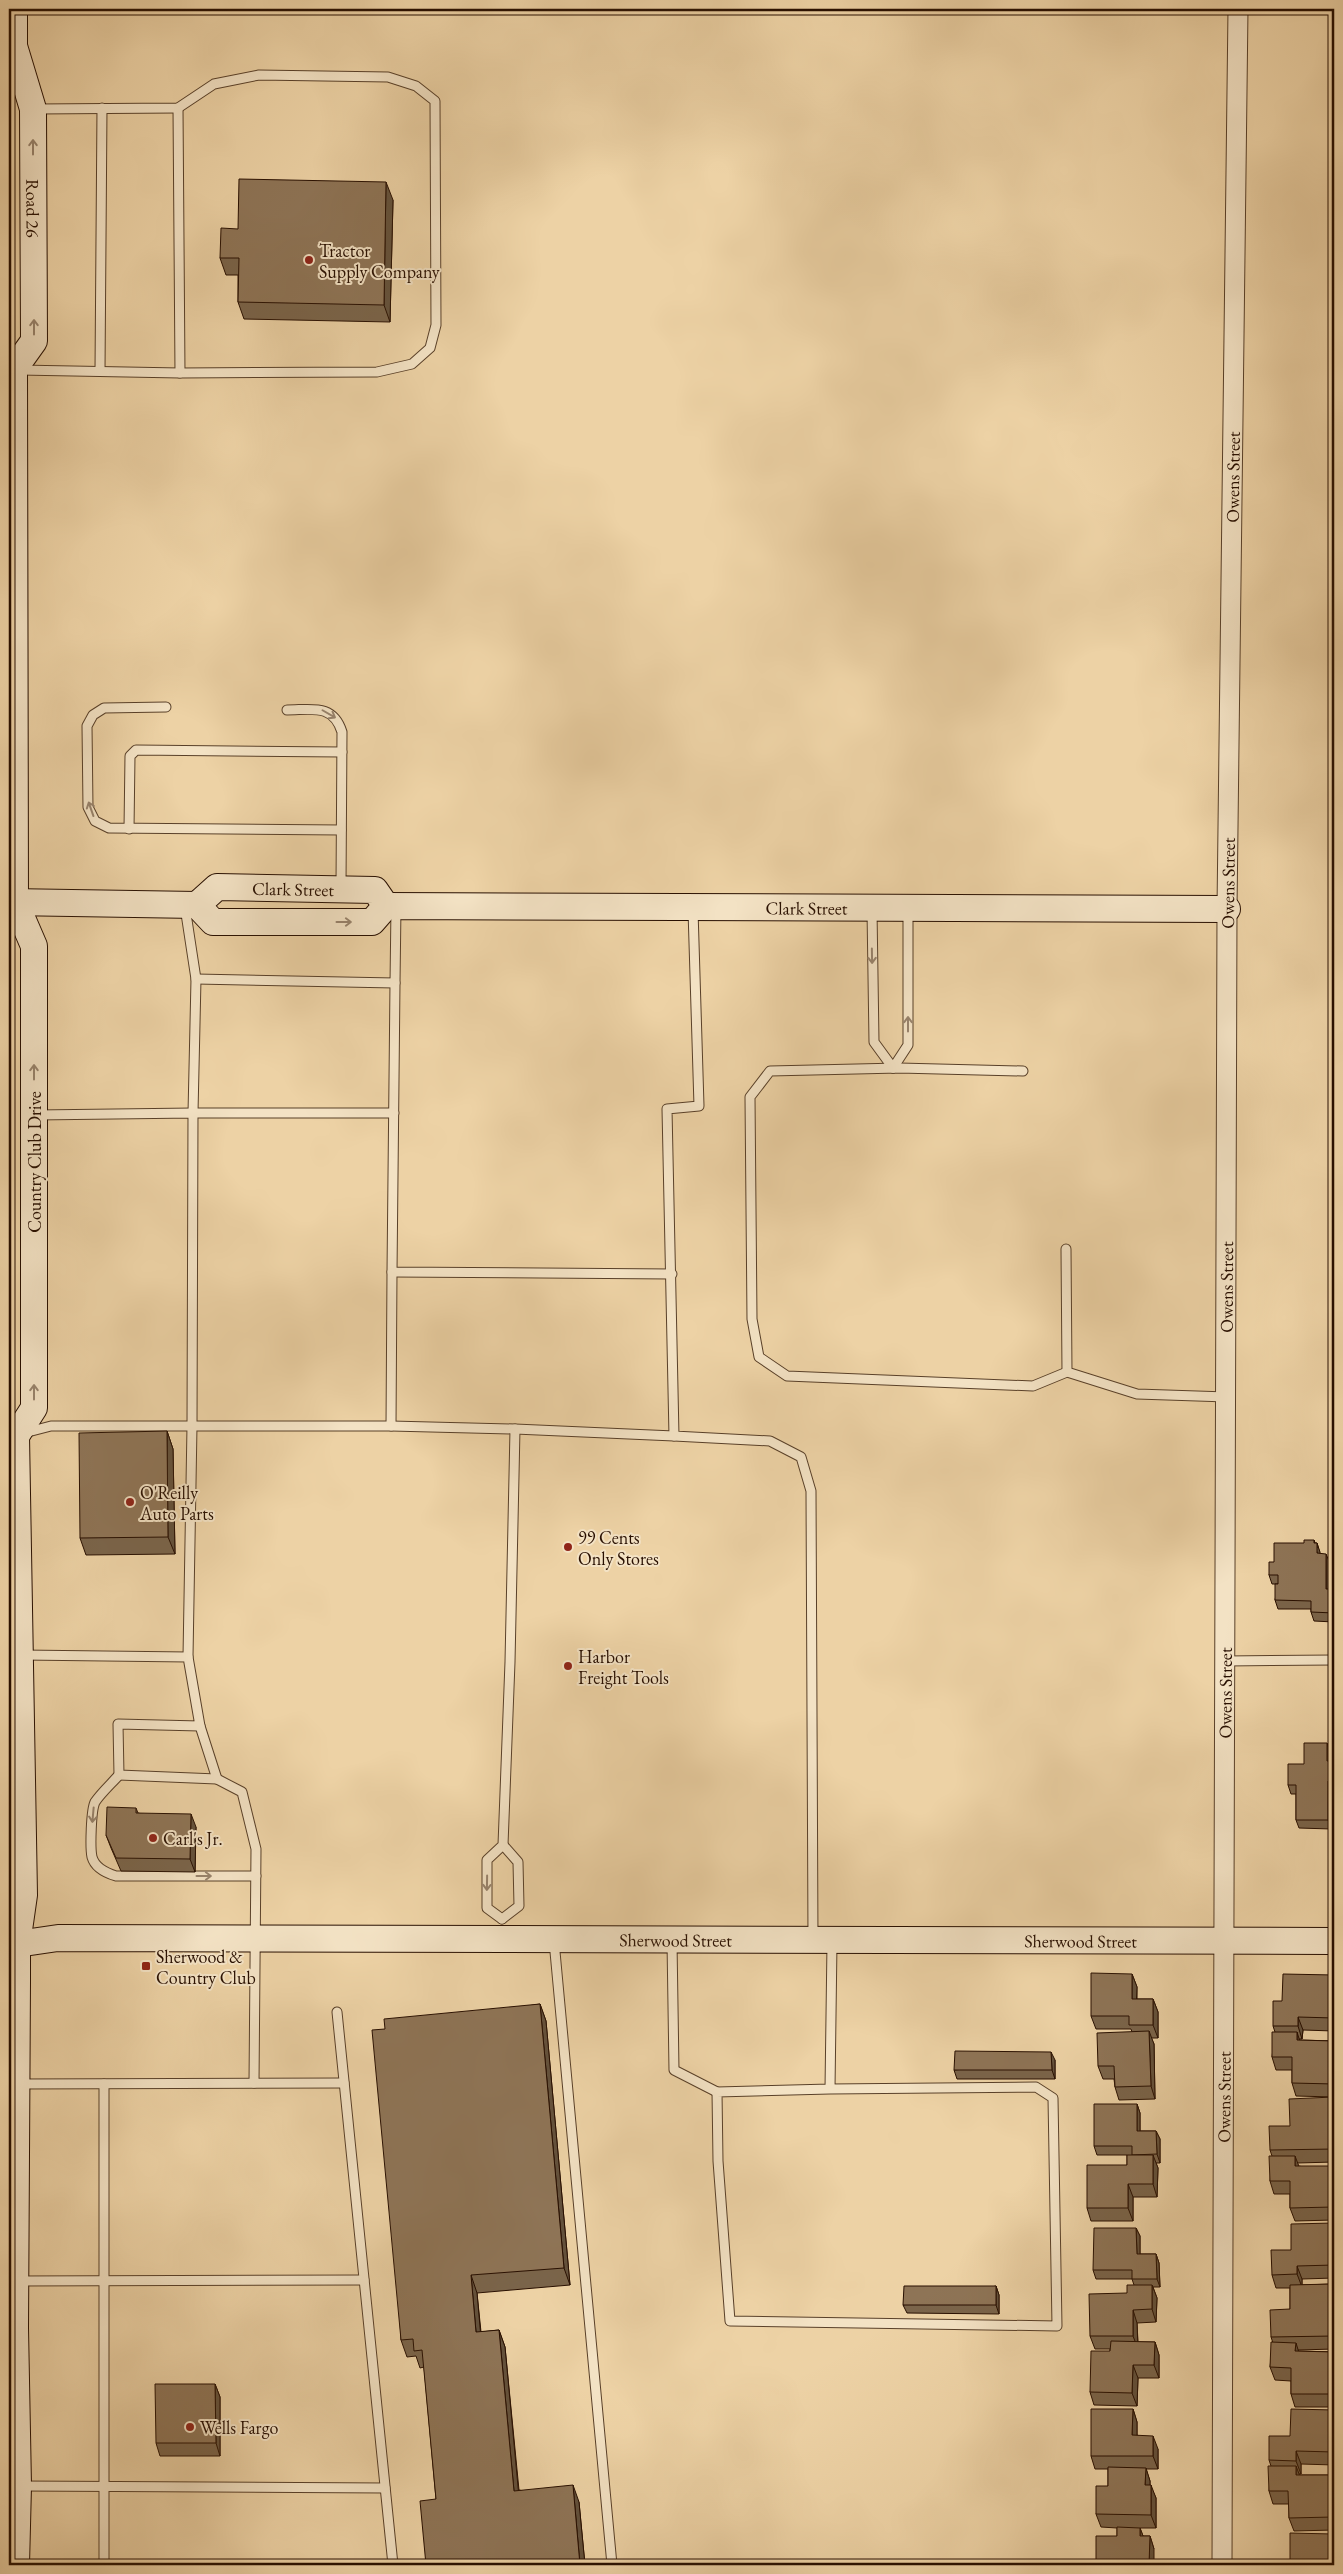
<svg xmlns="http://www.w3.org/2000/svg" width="1343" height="2574" font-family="'EB Garamond',serif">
<rect width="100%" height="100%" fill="#edd2a5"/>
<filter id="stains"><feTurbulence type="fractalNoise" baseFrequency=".004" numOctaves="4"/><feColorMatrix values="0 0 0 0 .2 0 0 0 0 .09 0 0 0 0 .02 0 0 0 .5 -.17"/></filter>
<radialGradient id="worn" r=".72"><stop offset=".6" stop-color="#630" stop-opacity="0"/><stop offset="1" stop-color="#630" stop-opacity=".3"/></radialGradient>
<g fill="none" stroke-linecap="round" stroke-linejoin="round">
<g stroke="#594029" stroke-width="11">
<g id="lane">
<polyline points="178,108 180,373"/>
<polyline points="19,370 180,373 377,372 412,364 430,348 436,325 435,101 416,86 388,77 259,75 214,84 178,108 36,109"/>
<polyline points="100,371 102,108"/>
<polyline points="166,707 104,708 93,715 87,726 88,807 95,821 109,828 341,830"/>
<path d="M287 710C311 710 333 703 342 732L341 886"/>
<polyline points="129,829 130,756 136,750 342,752"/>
<polyline points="185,907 196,979 193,1113 394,1113"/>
<polyline points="693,910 699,1106 667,1109 674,1436 770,1441 801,1457 811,1491 813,1939"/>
<polyline points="872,910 874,1042 893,1068"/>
<polyline points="196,979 395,983 396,907"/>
<polyline points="395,983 392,1272 672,1274"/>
<polyline points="893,1068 908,1045 908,910"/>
<polyline points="1023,1071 899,1068 770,1071 750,1097 752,1319 759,1357 787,1376 1033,1386 1067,1372"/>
<polyline points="36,1115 193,1113 192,1426 391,1426 392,1272"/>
<polyline points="1066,1249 1067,1372 1137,1394 1227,1397"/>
<polyline points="391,1426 515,1429"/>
<polyline points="24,1433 51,1426 192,1426 188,1657"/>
<polyline points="22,1655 188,1657 200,1726 118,1724 119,1775 217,1779 242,1792 256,1849 254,2083"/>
<polyline points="1226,1661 1334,1660"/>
<polyline points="200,1726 217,1779"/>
<path d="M119 1775C111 1784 101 1793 95 1802 91 1810 90 1848 92 1857 95 1868 106 1873 116 1876H256"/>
<polyline points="502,1919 487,1908 487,1860 503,1845 510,1662 515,1429 674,1436"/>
<polyline points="502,1919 519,1906 518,1862 503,1845"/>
<polyline points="554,1941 612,2565"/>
<polyline points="672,1942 674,2070 717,2092"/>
<polyline points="337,2012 393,2565"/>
<polyline points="20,2084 344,2083"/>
<polyline points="104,2084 104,2565"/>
<polyline points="830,2089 1036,2087 1053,2098 1057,2326 730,2321 718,2161 717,2092 830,2089 832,1943"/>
<polyline points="18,2281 364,2280"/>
<polyline points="21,2486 385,2488"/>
</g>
</g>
<g stroke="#594029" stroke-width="21">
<g id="street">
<path id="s1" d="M1222 2565 1227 909 1238 9"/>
</g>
</g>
<g stroke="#280f00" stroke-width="28">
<g id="secondary">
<path id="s2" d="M14 9V46L33 109 34 341 14 369"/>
<polyline points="9,361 14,369 15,902 34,946 34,1408 16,1436"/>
<path id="s3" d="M9 902 197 905 217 887 375 890 386 906"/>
<path id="s4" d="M197 905 213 922H372L386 906 1227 909"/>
<polyline points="9,1426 16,1436 24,1895 17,1944 17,1981 15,2328 18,2486 16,2565"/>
<path id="s5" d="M17 1944 58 1938 1334 1941"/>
</g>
</g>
<use href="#lane" stroke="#f3e2c4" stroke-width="9"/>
<use href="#street" stroke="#f3e2c4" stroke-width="19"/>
<use href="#secondary" stroke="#f3e2c4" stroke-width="26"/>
</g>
<g fill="#7a644a" stroke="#280f00">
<polygon points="393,200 390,322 244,319 238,302 238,275 226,275 220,258 238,229"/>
<polygon points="167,1431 173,1449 175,1554 86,1555 80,1538"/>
<polygon points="1315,1543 1317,1543 1320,1554 1330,1563 1329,1589 1334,1589 1334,1622 1314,1621 1311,1612 1311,1609 1278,1609 1275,1600 1278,1584 1272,1584 1269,1575 1274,1562"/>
<polygon points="1330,1752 1330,1761 1334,1761 1334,1789 1331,1789 1331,1829 1299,1828 1296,1820 1296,1794 1291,1794 1288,1785 1304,1764"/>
<polygon points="136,1808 138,1813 196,1827 195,1872 121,1871 111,1848 106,1835"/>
<polygon points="1132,1974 1137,1987 1137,1999 1153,1999 1158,2012 1158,2038 1151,2038 1154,2044 1155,2099 1119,2100 1115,2087 1114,2079 1103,2079 1098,2066 1132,2032 1131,2029 1096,2029 1091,2016"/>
<polygon points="1334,1975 1334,2031 1303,2030 1302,2039 1299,2039 1300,2040 1334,2041 1334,2097 1296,2096 1292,2083 1292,2070 1276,2070 1272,2057 1275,2032 1273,2026"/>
<polygon points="540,2004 546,2021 570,2285 477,2293 481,2332 499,2330 505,2347 519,2490 579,2502 585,2565 426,2565 436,2499 424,2367 420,2368 416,2356 407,2357 401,2340 385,2029"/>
<polygon points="1055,2060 1055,2079 957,2079 954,2070"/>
<polygon points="1333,2097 1334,2101 1334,2162 1297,2163 1298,2166 1334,2171 1334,2220 1295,2221 1290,2208 1290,2194 1274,2194 1270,2181 1272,2156 1270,2150 1290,2126"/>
<polygon points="1137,2104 1140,2113 1140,2131 1156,2131 1160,2139 1160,2163 1156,2163 1158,2168 1157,2197 1133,2197 1133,2221 1091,2221 1087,2208 1127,2165 1127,2155 1097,2155 1094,2146"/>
<polygon points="1334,2223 1334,2278 1302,2279 1302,2285 1332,2284 1334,2290 1334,2349 1298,2350 1299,2351 1334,2352 1334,2407 1295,2407 1291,2394 1291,2381 1275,2380 1270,2367 1273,2343 1271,2337 1290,2309 1290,2288 1276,2288 1272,2275 1291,2250"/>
<polygon points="1136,2228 1140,2236 1140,2254 1156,2254 1159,2263 1160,2287 1153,2287 1157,2298 1156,2322 1137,2323 1138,2342 1155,2342 1159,2355 1159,2378 1138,2378 1137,2406 1094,2405 1090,2392 1110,2351 1110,2349 1095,2349 1090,2336 1127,2293 1134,2285 1132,2279 1096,2279 1093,2270"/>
<polygon points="996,2286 999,2295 999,2314 907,2313 903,2305"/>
<polygon points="215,2384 220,2397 220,2456 160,2456 156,2443"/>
<polygon points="1133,2409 1137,2422 1137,2435 1158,2449 1158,2469 1146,2469 1150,2481 1150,2485 1156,2498 1156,2528 1140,2528 1143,2536 1150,2536 1154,2549 1117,2536 1117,2528 1101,2527 1096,2514 1108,2486 1108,2469 1095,2469 1091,2456"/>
<polygon points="1334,2410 1334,2465 1301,2464 1301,2474 1299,2474 1299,2475 1333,2475 1334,2479 1334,2530 1294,2531 1289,2518 1289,2504 1273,2504 1269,2491 1271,2466 1269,2460 1290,2436"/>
</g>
<g fill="#63513c" stroke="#280f00">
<polygon points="386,182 393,200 390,322 384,305"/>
<polygon points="167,1431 173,1449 175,1554 168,1537"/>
<polygon points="1314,1540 1317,1548 1317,1543 1320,1552 1320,1562 1314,1543"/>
<polygon points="1326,1554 1330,1563 1329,1597 1326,1589"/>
<polygon points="1327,1743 1330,1752 1330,1769 1327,1761"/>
<polygon points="1328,1781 1331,1789 1331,1829 1328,1820"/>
<polygon points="191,1814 196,1827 195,1872 190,1859"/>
<polygon points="1132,1974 1137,1987 1136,2012 1132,1999"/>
<polygon points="1153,1999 1158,2012 1158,2038 1153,2025"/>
<polygon points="540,2004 546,2021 570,2285 564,2268"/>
<polygon points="1298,2017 1303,2030 1302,2039 1298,2026"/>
<polygon points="1149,2031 1154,2044 1155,2099 1151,2086"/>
<polygon points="1297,2032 1301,2045 1297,2040"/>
<polygon points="1051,2052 1055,2060 1055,2079 1052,2070"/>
<polygon points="1333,2097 1334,2101 1334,2151 1334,2149"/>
<polygon points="1137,2104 1140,2113 1140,2139 1137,2131"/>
<polygon points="1156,2131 1160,2139 1160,2163 1157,2154"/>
<polygon points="1153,2155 1158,2168 1157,2197 1153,2184"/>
<polygon points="1295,2156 1300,2169 1295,2166"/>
<polygon points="1332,2166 1334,2171 1334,2211 1333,2207"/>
<polygon points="1128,2184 1133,2197 1133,2221 1128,2208"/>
<polygon points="1136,2228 1140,2236 1140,2263 1137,2254"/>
<polygon points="1156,2254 1159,2263 1160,2287 1157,2279"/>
<polygon points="1297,2266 1302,2279 1302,2287 1297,2274"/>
<polygon points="471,2275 477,2293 482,2349 476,2332"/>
<polygon points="1332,2284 1334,2290 1334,2338 1333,2336"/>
<polygon points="1152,2285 1157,2298 1156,2322 1152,2309"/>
<polygon points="996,2286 999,2295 999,2314 996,2305"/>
<polygon points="1133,2310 1137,2323 1138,2349 1133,2336"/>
<polygon points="499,2330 505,2347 520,2508 514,2491"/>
<polygon points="1155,2342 1159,2355 1159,2378 1154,2365"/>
<polygon points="1296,2343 1300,2356 1295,2351"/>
<polygon points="1133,2365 1138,2378 1137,2406 1132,2393"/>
<polygon points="215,2384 220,2397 220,2456 216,2443"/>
<polygon points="1133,2409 1137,2422 1137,2448 1132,2435"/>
<polygon points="1153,2436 1158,2449 1158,2469 1153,2456"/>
<polygon points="1296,2451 1301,2464 1301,2474 1296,2461"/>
<polygon points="1296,2466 1301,2479 1296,2475"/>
<polygon points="1146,2468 1150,2481 1150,2498 1145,2485"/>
<polygon points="1333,2475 1334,2479 1334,2519 1333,2517"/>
<polygon points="573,2485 579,2502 585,2565 580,2565"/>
<polygon points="1151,2485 1156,2498 1156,2528 1151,2515"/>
<polygon points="1140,2528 1145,2541 1140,2536"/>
<polygon points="1333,2534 1334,2536 1334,2565 1333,2565"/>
<polygon points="1150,2536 1154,2549 1154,2565 1149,2565"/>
</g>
<g fill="#8e7456" stroke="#280f00">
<polygon points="239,179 386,182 384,305 238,302 239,258 220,258 221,228 238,229"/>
<polygon points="167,1431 168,1537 80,1538 79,1433"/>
<polygon points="1304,1540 1314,1540 1314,1543 1317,1543 1317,1553 1326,1554 1326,1589 1334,1589 1334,1613 1311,1612 1311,1601 1275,1600 1275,1584 1278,1584 1278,1575 1269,1575 1269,1562 1274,1562 1274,1543 1304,1543"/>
<polygon points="1304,1743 1327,1743 1327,1761 1334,1761 1334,1781 1328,1781 1328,1820 1296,1820 1296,1785 1288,1785 1288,1764 1304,1764"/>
<polygon points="107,1807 136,1808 136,1813 191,1814 190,1859 116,1858 106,1835"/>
<polygon points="1091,1973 1132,1974 1132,1999 1153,1999 1153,2025 1129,2025 1129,2016 1091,2016"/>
<polygon points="1283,1974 1334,1975 1334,2018 1298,2017 1298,2026 1273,2026 1273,2001 1282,2001"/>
<polygon points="540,2004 564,2268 471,2275 476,2332 499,2330 514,2491 573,2485 580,2565 426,2565 420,2501 436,2499 422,2350 414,2351 413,2339 401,2340 372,2030 385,2029 384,2019"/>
<polygon points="1149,2031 1151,2086 1115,2087 1114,2066 1098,2066 1097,2033"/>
<polygon points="1272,2032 1297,2032 1297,2040 1334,2041 1334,2084 1292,2083 1292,2057 1272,2057"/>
<polygon points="955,2051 1051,2052 1052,2070 954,2070"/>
<polygon points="1333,2097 1334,2149 1270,2150 1269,2126 1290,2126 1289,2099"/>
<polygon points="1094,2104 1137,2104 1137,2131 1156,2131 1157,2154 1132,2155 1132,2146 1094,2146"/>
<polygon points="1127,2155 1153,2155 1153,2184 1128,2184 1128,2208 1087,2208 1087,2165 1127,2165"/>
<polygon points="1269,2156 1295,2156 1295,2166 1332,2166 1333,2207 1290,2208 1290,2181 1270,2181"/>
<polygon points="1334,2223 1334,2265 1297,2266 1297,2274 1272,2275 1271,2250 1291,2250 1291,2224"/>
<polygon points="1094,2228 1136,2228 1137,2254 1156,2254 1157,2279 1132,2279 1132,2270 1093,2270"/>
<polygon points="1332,2284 1333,2336 1271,2337 1270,2310 1290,2309 1290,2285"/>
<polygon points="1127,2285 1152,2285 1152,2309 1133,2310 1133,2336 1090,2336 1089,2294 1127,2293"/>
<polygon points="904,2286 996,2286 996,2305 903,2305"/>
<polygon points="1111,2341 1155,2342 1154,2365 1133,2365 1132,2393 1090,2392 1091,2351 1110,2351"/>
<polygon points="1271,2342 1296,2343 1295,2351 1334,2352 1333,2394 1291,2394 1291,2368 1270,2367"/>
<polygon points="155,2384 215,2384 216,2443 156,2443"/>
<polygon points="1091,2409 1133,2409 1132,2435 1153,2436 1153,2456 1091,2456"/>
<polygon points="1291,2409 1334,2410 1334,2452 1296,2451 1296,2461 1269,2460 1269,2436 1290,2436"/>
<polygon points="1268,2466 1296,2466 1296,2475 1333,2475 1333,2517 1289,2518 1288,2491 1269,2491"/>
<polygon points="1108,2467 1146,2468 1145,2485 1151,2485 1151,2515 1096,2514 1096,2486 1108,2486"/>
<polygon points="1117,2527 1140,2528 1140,2536 1150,2536 1149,2565 1096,2565 1096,2536 1117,2536"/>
<polygon points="1290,2533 1333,2534 1333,2565 1271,2565 1271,2560 1290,2560"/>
</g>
<defs><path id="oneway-shaft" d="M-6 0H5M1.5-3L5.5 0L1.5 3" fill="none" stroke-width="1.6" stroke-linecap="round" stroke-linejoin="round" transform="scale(1.25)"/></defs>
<g stroke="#98836c">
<use href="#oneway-shaft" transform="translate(33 147) rotate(-90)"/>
<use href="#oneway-shaft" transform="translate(34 327) rotate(-90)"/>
<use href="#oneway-shaft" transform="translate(329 714) rotate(30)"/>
<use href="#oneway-shaft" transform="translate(91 809) rotate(-109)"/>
<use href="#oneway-shaft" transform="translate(344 922)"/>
<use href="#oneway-shaft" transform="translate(872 956) rotate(89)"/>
<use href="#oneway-shaft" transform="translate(908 1024) rotate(-90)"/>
<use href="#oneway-shaft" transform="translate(34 1072) rotate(-90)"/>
<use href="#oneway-shaft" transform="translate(34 1392) rotate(-90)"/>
<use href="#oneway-shaft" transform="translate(93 1815) rotate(95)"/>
<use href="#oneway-shaft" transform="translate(204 1876)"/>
<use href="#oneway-shaft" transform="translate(487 1883) rotate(91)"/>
</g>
<g fill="#8f2418" stroke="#f3e2c4" stroke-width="2">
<circle cx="309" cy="260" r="5"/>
<circle cx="130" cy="1502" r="5"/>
<circle cx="568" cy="1547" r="5"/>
<circle cx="568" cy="1666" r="5"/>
<circle cx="153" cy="1838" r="5"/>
<rect x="141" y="1961" width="10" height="10" rx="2.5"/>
<circle cx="190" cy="2427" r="5"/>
</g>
<g text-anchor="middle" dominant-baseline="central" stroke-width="4" stroke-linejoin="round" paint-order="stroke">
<g font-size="18" fill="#280f00" stroke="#f3e2c4">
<text stroke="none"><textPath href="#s2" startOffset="202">Road 26</textPath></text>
<text stroke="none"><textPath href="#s1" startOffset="2088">Owens Street</textPath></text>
<text stroke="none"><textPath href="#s1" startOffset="1682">Owens Street</textPath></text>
<text stroke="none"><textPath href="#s3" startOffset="291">Clark Street</textPath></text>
<text stroke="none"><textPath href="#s4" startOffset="624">Clark Street</textPath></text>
<text transform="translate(34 1162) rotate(-90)">Country Club Drive</text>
<text stroke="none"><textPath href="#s1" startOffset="1278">Owens Street</textPath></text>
<text stroke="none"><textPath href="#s1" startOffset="872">Owens Street</textPath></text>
<text stroke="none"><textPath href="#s5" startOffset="659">Sherwood Street</textPath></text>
<text stroke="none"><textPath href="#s5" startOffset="1064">Sherwood Street</textPath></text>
<text stroke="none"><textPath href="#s1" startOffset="468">Owens Street</textPath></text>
</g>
<g font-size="18" fill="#280f00" stroke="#f3e2c4" text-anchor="start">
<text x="319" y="250">Tractor<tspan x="319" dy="21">Supply Company</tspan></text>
<text x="140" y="1492">O'Reilly<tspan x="140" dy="21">Auto Parts</tspan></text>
<text x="578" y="1537">99 Cents<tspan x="578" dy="21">Only Stores</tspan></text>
<text x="578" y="1656">Harbor<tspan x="578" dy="21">Freight Tools</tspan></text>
<text x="163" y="1838">Carl's Jr.</text>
<text x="156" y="1956">Sherwood &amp;<tspan x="156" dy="21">Country Club</tspan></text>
<text x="200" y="2427">Wells Fargo</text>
</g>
</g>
<rect width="1343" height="2574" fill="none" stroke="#edd2a5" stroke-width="30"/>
<rect x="10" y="10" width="1323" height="2554" fill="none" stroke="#280f00" stroke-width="2.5"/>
<rect x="15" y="15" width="1313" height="2544" fill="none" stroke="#280f00"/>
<rect width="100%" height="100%" filter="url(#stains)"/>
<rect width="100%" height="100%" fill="url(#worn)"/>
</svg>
